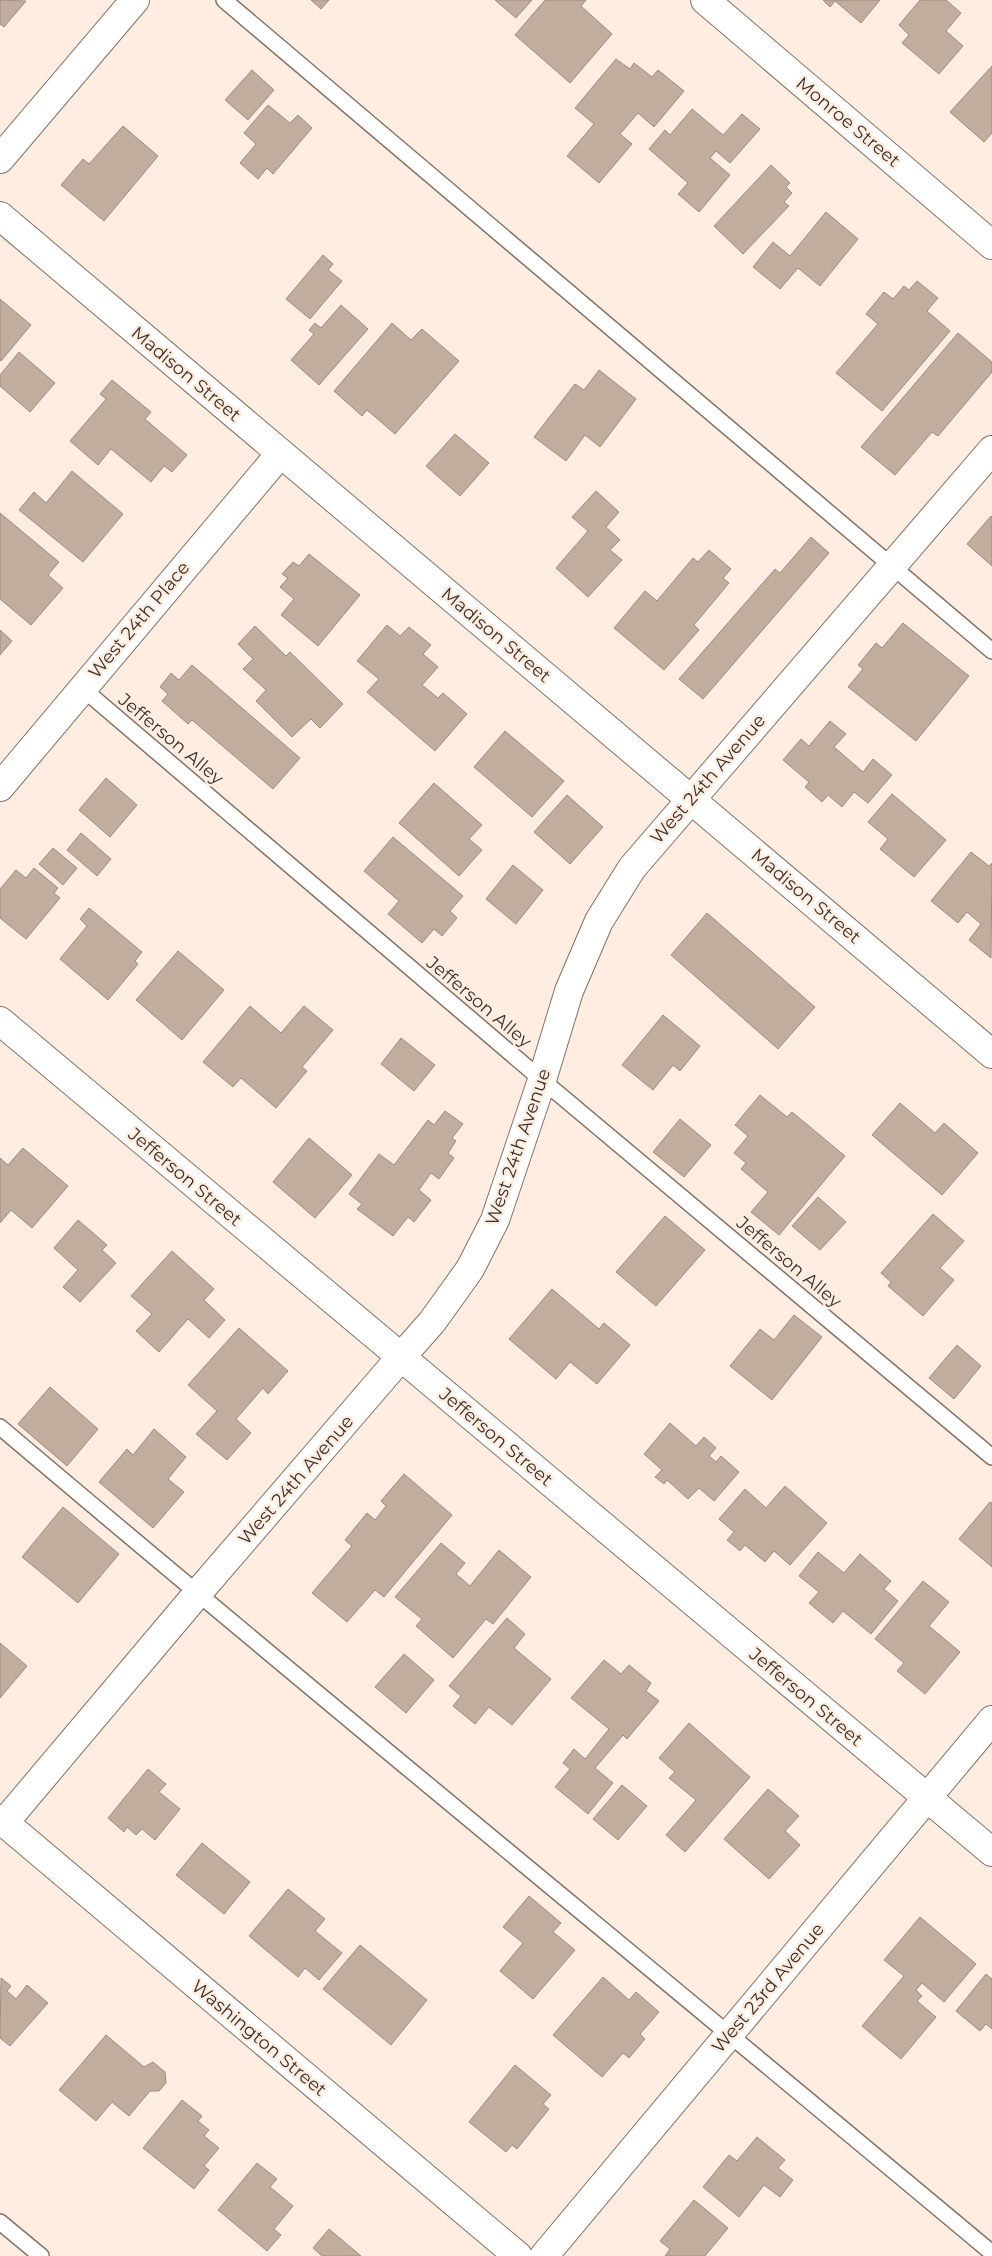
<svg xmlns="http://www.w3.org/2000/svg" width="992" height="2256" font-family="Montserrat,sans-serif">
<rect width="100%" height="100%" fill="#feede0"/>
<g fill="#c1ad9e" stroke="#a08c7e">
<polygon points="0,0 26,1 4,27 0,24"/>
<polygon points="311,0 329,0 321,9"/>
<polygon points="495,0 532,0 516,18"/>
<polygon points="545,0 586,0 581,6 612,34 570,83 515,35"/>
<polygon points="823,0 880,0 861,23 835,1 830,7"/>
<polygon points="920,0 946,0 961,13 946,31 963,46 939,74 902,43 909,35 899,25"/>
<polygon points="616,59 630,69 634,63 652,77 658,70 684,91 654,127 638,113 620,134 632,144 599,183 567,156 594,124 575,108"/>
<polygon points="992,66 992,133 984,142 950,112"/>
<polygon points="252,70 274,90 248,120 225,100"/>
<polygon points="268,105 290,123 298,115 312,128 273,174 267,168 258,179 240,163 256,144 244,133"/>
<polygon points="692,109 723,135 742,114 760,129 730,163 716,151 710,158 730,175 699,212 678,194 688,183 649,149 665,130 670,135"/>
<polygon points="123,126 158,156 104,221 61,185 83,159 89,164"/>
<polygon points="771,165 790,183 786,187 792,193 784,202 789,206 743,254 714,226"/>
<polygon points="826,212 858,239 820,286 798,268 780,289 753,267 773,242 790,256"/>
<polygon points="323,255 333,264 328,270 342,281 310,319 286,299"/>
<polygon points="917,281 938,298 927,311 950,331 882,411 836,373 878,324 866,314 884,292 893,299 904,286 909,290"/>
<polygon points="0,299 31,325 1,361 0,359"/>
<polygon points="341,305 368,329 319,385 291,360 314,334 309,330 315,323 321,328"/>
<polygon points="392,323 411,340 422,329 459,361 395,434 367,410 362,416 334,391"/>
<polygon points="958,333 992,362 992,372 938,436 932,432 895,475 861,447"/>
<polygon points="19,352 55,383 30,412 0,386 0,375"/>
<polygon points="599,370 636,399 600,447 585,435 566,461 534,437 575,384 584,390"/>
<polygon points="112,380 151,412 145,419 187,455 172,472 164,466 151,482 111,449 98,465 70,441 106,399 100,394"/>
<polygon points="455,434 489,463 460,496 426,466"/>
<polygon points="72,471 123,514 83,562 19,510 34,492 46,503"/>
<polygon points="596,491 619,512 606,527 620,540 610,550 622,560 588,597 556,568 588,531 572,517"/>
<polygon points="0,513 59,562 48,575 63,588 31,625 0,599"/>
<polygon points="991,516 992,517 992,566 967,544"/>
<polygon points="811,537 829,553 703,699 679,679 775,569 780,573"/>
<polygon points="709,550 731,569 723,578 729,583 694,625 699,630 664,670 614,628 645,591 657,601 693,558 698,562"/>
<polygon points="309,554 360,595 318,646 281,615 294,599 280,587 288,578 282,574 293,562 299,566"/>
<polygon points="903,623 969,676 916,741 848,687 863,669 858,665 876,643 882,648"/>
<polygon points="387,625 400,636 409,627 431,645 423,654 438,667 422,685 438,698 443,693 467,714 435,751 367,692 379,679 357,661"/>
<polygon points="255,626 286,656 290,652 343,704 320,728 311,719 292,737 256,701 266,690 243,669 253,659 238,644"/>
<polygon points="0,630 12,641 0,655"/>
<polygon points="192,665 300,758 273,789 192,720 188,724 162,701 168,694 160,687 171,673 179,680"/>
<polygon points="830,721 846,734 834,747 863,772 873,759 892,775 868,803 854,792 842,807 828,795 822,802 805,787 809,782 783,760 801,739 809,746"/>
<polygon points="505,731 564,781 532,817 474,767"/>
<polygon points="106,778 137,805 110,837 79,810"/>
<polygon points="434,783 482,825 469,839 482,850 459,876 399,823"/>
<polygon points="892,794 946,840 914,877 880,849 888,839 868,822"/>
<polygon points="567,795 603,827 570,864 534,832"/>
<polygon points="81,833 111,859 97,876 67,850"/>
<polygon points="393,837 463,896 450,911 457,918 442,936 434,929 422,943 388,914 399,901 364,871"/>
<polygon points="53,848 77,868 63,885 39,864"/>
<polygon points="971,852 989,866 992,863 991,958 969,940 981,924 967,912 958,923 931,901"/>
<polygon points="513,865 543,890 516,924 486,899"/>
<polygon points="34,868 58,888 54,893 60,898 26,939 0,918 0,889 16,870 26,878"/>
<polygon points="89,908 142,952 135,961 138,964 108,1000 60,959 87,926 80,919"/>
<polygon points="707,913 815,1007 778,1049 671,955"/>
<polygon points="178,951 224,990 182,1040 136,1000"/>
<polygon points="250,1006 281,1033 304,1006 333,1030 302,1067 307,1071 276,1108 241,1078 233,1087 203,1062"/>
<polygon points="663,1015 700,1046 680,1071 673,1065 653,1090 622,1065"/>
<polygon points="401,1038 435,1065 414,1091 381,1064"/>
<polygon points="760,1095 787,1117 792,1112 845,1156 779,1235 751,1212 768,1192 741,1169 746,1163 734,1153 748,1136 735,1125"/>
<polygon points="900,1103 935,1133 944,1123 978,1153 942,1195 872,1135"/>
<polygon points="445,1111 463,1124 452,1138 456,1141 448,1153 454,1158 439,1179 431,1173 419,1190 431,1200 414,1222 408,1217 393,1236 357,1209 362,1204 349,1194 379,1154 394,1165 428,1120 434,1125"/>
<polygon points="680,1119 711,1145 684,1177 653,1152"/>
<polygon points="309,1138 352,1175 315,1218 273,1182"/>
<polygon points="23,1148 68,1186 32,1228 11,1210 0,1223 0,1158 8,1165"/>
<polygon points="818,1197 846,1222 820,1250 792,1226"/>
<polygon points="933,1214 964,1241 940,1268 954,1280 923,1316 888,1286 891,1282 881,1273"/>
<polygon points="665,1216 705,1250 656,1306 616,1272"/>
<polygon points="78,1220 107,1245 102,1250 116,1263 80,1302 63,1287 78,1270 54,1248"/>
<polygon points="172,1251 214,1289 204,1300 225,1320 209,1338 188,1319 159,1352 136,1331 152,1314 131,1296"/>
<polygon points="552,1289 599,1329 604,1323 630,1345 597,1384 570,1362 556,1379 509,1339"/>
<polygon points="794,1315 822,1337 772,1400 730,1366 760,1329 774,1340"/>
<polygon points="239,1328 288,1371 268,1394 263,1388 236,1419 251,1433 227,1460 196,1434 217,1411 188,1385"/>
<polygon points="957,1345 981,1366 954,1399 929,1378"/>
<polygon points="50,1387 98,1429 67,1466 18,1424"/>
<polygon points="670,1423 696,1446 704,1437 716,1448 709,1456 716,1462 721,1456 739,1472 714,1501 699,1488 688,1499 667,1480 664,1484 655,1477 662,1470 644,1454"/>
<polygon points="154,1429 186,1457 168,1479 184,1492 153,1528 99,1482 127,1449 133,1455"/>
<polygon points="404,1474 452,1515 384,1597 375,1590 347,1622 312,1593 352,1546 345,1540 367,1513 375,1520 386,1506 381,1501"/>
<polygon points="785,1486 827,1523 790,1565 774,1551 765,1562 745,1545 740,1551 727,1540 734,1532 719,1519 745,1489 766,1508"/>
<polygon points="990,1502 992,1503 992,1567 959,1539"/>
<polygon points="63,1507 119,1554 78,1603 22,1557"/>
<polygon points="441,1543 465,1563 456,1574 470,1586 499,1550 531,1577 493,1624 486,1619 453,1658 416,1626 422,1619 395,1597"/>
<polygon points="818,1552 844,1573 860,1554 891,1581 884,1589 898,1601 871,1634 843,1611 833,1623 809,1603 819,1592 799,1576"/>
<polygon points="923,1581 949,1602 929,1626 960,1652 925,1694 897,1671 904,1663 875,1639"/>
<polygon points="507,1618 525,1634 514,1648 551,1679 512,1725 489,1707 475,1724 453,1706 461,1696 449,1686"/>
<polygon points="0,1643 27,1666 0,1698"/>
<polygon points="404,1654 434,1680 406,1713 375,1687"/>
<polygon points="604,1660 621,1674 629,1665 651,1683 646,1691 659,1701 627,1739 623,1735 595,1768 613,1783 588,1814 555,1787 570,1769 563,1763 574,1749 585,1759 609,1729 571,1698"/>
<polygon points="689,1723 750,1777 685,1852 666,1835 696,1800 669,1778 675,1772 659,1758"/>
<polygon points="148,1769 166,1784 159,1792 180,1809 155,1840 142,1829 136,1835 127,1827 124,1832 108,1818"/>
<polygon points="622,1785 647,1806 618,1840 593,1819"/>
<polygon points="768,1789 799,1816 785,1831 800,1845 769,1879 724,1839"/>
<polygon points="202,1843 250,1882 224,1914 176,1875"/>
<polygon points="288,1889 325,1919 315,1931 342,1953 319,1980 305,1968 298,1977 249,1936"/>
<polygon points="529,1896 561,1923 553,1932 575,1950 533,1999 500,1971 523,1943 503,1927"/>
<polygon points="920,1917 976,1964 944,2002 922,1983 916,1990 922,1996 917,2001 936,2017 901,2059 862,2026 904,1976 884,1960"/>
<polygon points="360,1945 427,2000 391,2045 323,1989"/>
<polygon points="986,1974 992,1979 992,2029 986,2024 980,2031 956,2011"/>
<polygon points="603,1977 629,2000 636,1992 659,2012 640,2034 645,2039 629,2058 623,2053 602,2077 553,2035"/>
<polygon points="1,1978 11,1986 7,1991 16,1999 27,1985 48,2003 10,2046 0,2038"/>
<polygon points="106,2035 144,2067 153,2062 165,2072 166,2083 159,2091 150,2091 129,2116 112,2102 96,2121 59,2090"/>
<polygon points="515,2065 551,2095 543,2104 549,2109 517,2149 512,2145 506,2152 469,2122"/>
<polygon points="182,2100 202,2116 198,2121 209,2130 204,2136 219,2148 204,2166 209,2170 194,2189 143,2148"/>
<polygon points="757,2137 785,2160 778,2168 793,2180 780,2197 764,2185 739,2217 703,2187 729,2155 737,2161"/>
<polygon points="257,2163 277,2179 270,2187 293,2206 274,2229 281,2235 267,2251 218,2210"/>
<polygon points="694,2200 728,2228 705,2256 665,2256 670,2249 660,2241"/>
<polygon points="329,2229 361,2256 322,2256 313,2248"/>
</g>
<g fill="none" stroke-linecap="round" stroke-linejoin="round">
<g stroke="#847164" stroke-width="18">
<g id="lane">
<polyline points="224,0 992,651"/>
<polyline points="82,688 542,1080 992,1457"/>
<path d="M0 1427C328 1705 662 1977 992 2253"/>
<polyline points="0,2222 41,2256"/>
</g>
</g>
<g stroke="#847164" stroke-width="30">
<g id="street">
<polyline points="705,0 992,245"/>
<polyline points="0,159 135,0"/>
<polyline points="0,216 992,1054"/>
<polyline points="0,787 280,454"/>
<polyline points="0,1819 518,2256"/>
<polyline points="4,1823 197,1594 401,1357"/>
<polyline points="544,2256 992,1720"/>
</g>
</g>
<g stroke="#847164" stroke-width="30">
<g id="secondary">
<polyline points="0,1021 992,1852"/>
<polyline points="401,1357 432,1322 470,1269 495,1220 542,1080 569,991 599,921 632,868 992,450"/>
</g>
</g>
<use href="#lane" stroke="#fff" stroke-width="15"/>
<use href="#street" stroke="#fff" stroke-width="28"/>
<use href="#secondary" stroke="#fff" stroke-width="28"/>
</g>
<g text-anchor="middle" dominant-baseline="central" stroke-width="5" stroke-linejoin="round" paint-order="stroke">
<g font-size="18" fill="#38302a" stroke="#feede0">
<text transform="translate(848 122) rotate(40)">Monroe Street</text>
<text transform="translate(186 374) rotate(40)">Madison Street</text>
<text transform="translate(139 620) rotate(-50)">West 24th Place</text>
<text transform="translate(496 635) rotate(40)">Madison Street</text>
<text transform="translate(171 739) rotate(40)">Jefferson Alley</text>
<text transform="translate(708 779) rotate(-49)">West 24th Avenue</text>
<text transform="translate(806 896) rotate(40)">Madison Street</text>
<text transform="translate(479 1002) rotate(40)">Jefferson Alley</text>
<text transform="translate(518 1147) rotate(-71)">West 24th Avenue</text>
<text transform="translate(185 1177) rotate(40)">Jefferson Street</text>
<text transform="translate(789 1262) rotate(40)">Jefferson Alley</text>
<text transform="translate(496 1437) rotate(40)">Jefferson Street</text>
<text transform="translate(296 1480) rotate(-49)">West 24th Avenue</text>
<text transform="translate(806 1697) rotate(40)">Jefferson Street</text>
<text transform="translate(768 1988) rotate(-50)">West 23rd Avenue</text>
<text transform="translate(259 2038) rotate(40)">Washington Street</text>
</g>
</g>
</svg>
